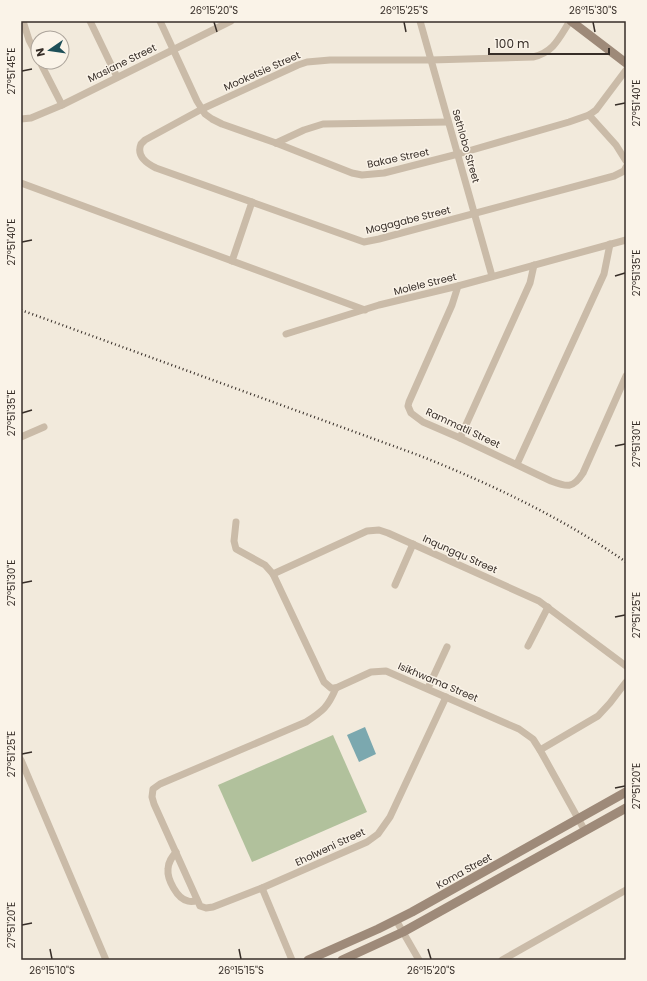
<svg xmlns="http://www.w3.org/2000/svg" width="647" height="981" font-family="Poppins,sans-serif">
<rect width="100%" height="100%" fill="#f2eadc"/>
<polygon fill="#b1c19c" points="333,735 367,812 252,862 218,785"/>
<polygon fill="#7ba8af" points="365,727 376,754 359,762 347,735"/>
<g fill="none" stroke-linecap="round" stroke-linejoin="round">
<g stroke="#cabba8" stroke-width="7">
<polyline points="23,21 29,40 38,57"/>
<polyline points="90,21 117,77"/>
<polyline points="160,21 197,101 205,114 212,119 222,124 276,143 352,173 362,175 384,173 458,154 569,122 589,115 596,110 626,70"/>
<polyline points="420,21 492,276"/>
<path d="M570 21C559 38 554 52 533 57L431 60H330L307 62 298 65 202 109 145 140 141 144C136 156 146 163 156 168L364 242 379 239 614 176 624 171 626 167"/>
<polyline points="40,62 62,105"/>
<polyline points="589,115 616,145 626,161"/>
<polyline points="21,119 31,118 62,105 231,21"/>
<polyline points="276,143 304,130 323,124 448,122"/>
<polyline points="21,183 365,310"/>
<polyline points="232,261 252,202"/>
<path d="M458 286 452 305 409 402 408 406 411 413 423 422 460 438 551 481C567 487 573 489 583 473L626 376"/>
<polyline points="286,334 379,305 458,286 626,240"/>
<polyline points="21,437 44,427"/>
<polyline points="460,438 530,283 534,265"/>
<polyline points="517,464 604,274 610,244"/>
<polyline points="236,522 234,541 236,549 265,565 273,574 324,682 331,688 336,688 371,672 386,671 519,729 533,739 540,750 585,831"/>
<polyline points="273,574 367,531 379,530 388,533 539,601 626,666"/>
<polyline points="395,585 413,544"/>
<polyline points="528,646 548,607"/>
<path d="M336 688C328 707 323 711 306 722L160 784 153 789 152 797 154 804 200 906 206 908 213 907 262 888 367 842 378 834 390 817 446 697"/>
<polyline points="428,688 447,647"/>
<polyline points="540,750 598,716 610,703 626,682"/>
<polyline points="21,760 106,960"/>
<path d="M176 852C172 857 168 862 168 869 167 879 177 899 188 901 191 902 195 901 197 900"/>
<polyline points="262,888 292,960"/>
<polyline points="396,920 419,960"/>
<polyline points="502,960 626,890"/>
</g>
<g stroke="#9e8a79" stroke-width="9">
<polyline points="571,21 626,63"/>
<polyline points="308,960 378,929 412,912 626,792"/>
<polyline points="342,960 403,932 626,808"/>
</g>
<path stroke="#372e28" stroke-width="2.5" stroke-dasharray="1 3" stroke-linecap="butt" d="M21 310 418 455C491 484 561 517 626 562"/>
</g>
<path fill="none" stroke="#372e28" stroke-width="1.5" d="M214 22 217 32M404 22 406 32M593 22 595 32M22 71 32 69M615 105 625 103M22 242 32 240M615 276 625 273M22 413 32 410M615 446 625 444M22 583 32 581M615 617 625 615M22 754 32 752M615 788 625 786M22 925 32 923M50 949 52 959M239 949 241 959M428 949 431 959"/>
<g text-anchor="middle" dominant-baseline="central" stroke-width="3" stroke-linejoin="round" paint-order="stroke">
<g font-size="10" fill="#372e28" stroke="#faf3e8">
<text transform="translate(122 63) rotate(-26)">Masiane Street</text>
<text transform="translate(262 71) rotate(-24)">Mooketsie Street</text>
<text transform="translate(466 146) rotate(74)">Sethlobo Street</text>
<text transform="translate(398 158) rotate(-12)">Bakae Street</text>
<text transform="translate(408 220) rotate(-14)">Mogagabe Street</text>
<text transform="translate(425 284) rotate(-14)">Molele Street</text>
<text transform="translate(463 428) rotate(25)">Rammatli Street</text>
<text transform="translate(460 554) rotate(24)">Inqungqu Street</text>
<text transform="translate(438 682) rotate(23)">Isikhwama Street</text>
<text transform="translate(330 847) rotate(-25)">Eholweni Street</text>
<text transform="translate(464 871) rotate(-29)">Koma Street</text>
</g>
</g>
<rect width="647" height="981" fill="none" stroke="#faf3e8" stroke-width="44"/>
<g transform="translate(50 50) rotate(257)"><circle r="19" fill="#faf3e8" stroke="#aca49b"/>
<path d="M0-3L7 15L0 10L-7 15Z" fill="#1d4f58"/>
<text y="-6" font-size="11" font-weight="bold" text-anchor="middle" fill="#372e28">N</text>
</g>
<path d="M489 48v6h120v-6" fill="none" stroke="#372e28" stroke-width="2"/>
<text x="495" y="48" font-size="12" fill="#372e28" stroke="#faf3e8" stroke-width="3" paint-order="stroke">100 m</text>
<rect x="22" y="22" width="603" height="937" fill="none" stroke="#372e28" stroke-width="1.5"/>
<g font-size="10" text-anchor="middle" fill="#372e28">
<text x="214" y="14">26°15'20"S</text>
<text x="404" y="14">26°15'25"S</text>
<text x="593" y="14">26°15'30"S</text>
<text transform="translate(11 71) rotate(-90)" y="4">27°51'45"E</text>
<text transform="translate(636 103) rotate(-90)" y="4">27°51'40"E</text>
<text transform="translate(11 242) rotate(-90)" y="4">27°51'40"E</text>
<text transform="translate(636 273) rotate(-90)" y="4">27°51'35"E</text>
<text transform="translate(11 413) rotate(-90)" y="4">27°51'35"E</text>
<text transform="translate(636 444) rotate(-90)" y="4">27°51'30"E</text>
<text transform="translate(11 583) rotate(-90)" y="4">27°51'30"E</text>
<text transform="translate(636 615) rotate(-90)" y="4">27°51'25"E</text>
<text transform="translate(11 754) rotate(-90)" y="4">27°51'25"E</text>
<text transform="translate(636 786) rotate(-90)" y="4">27°51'20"E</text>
<text transform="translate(11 925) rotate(-90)" y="4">27°51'20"E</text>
<text x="52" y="974">26°15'10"S</text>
<text x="241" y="974">26°15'15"S</text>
<text x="431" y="974">26°15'20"S</text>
</g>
</svg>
